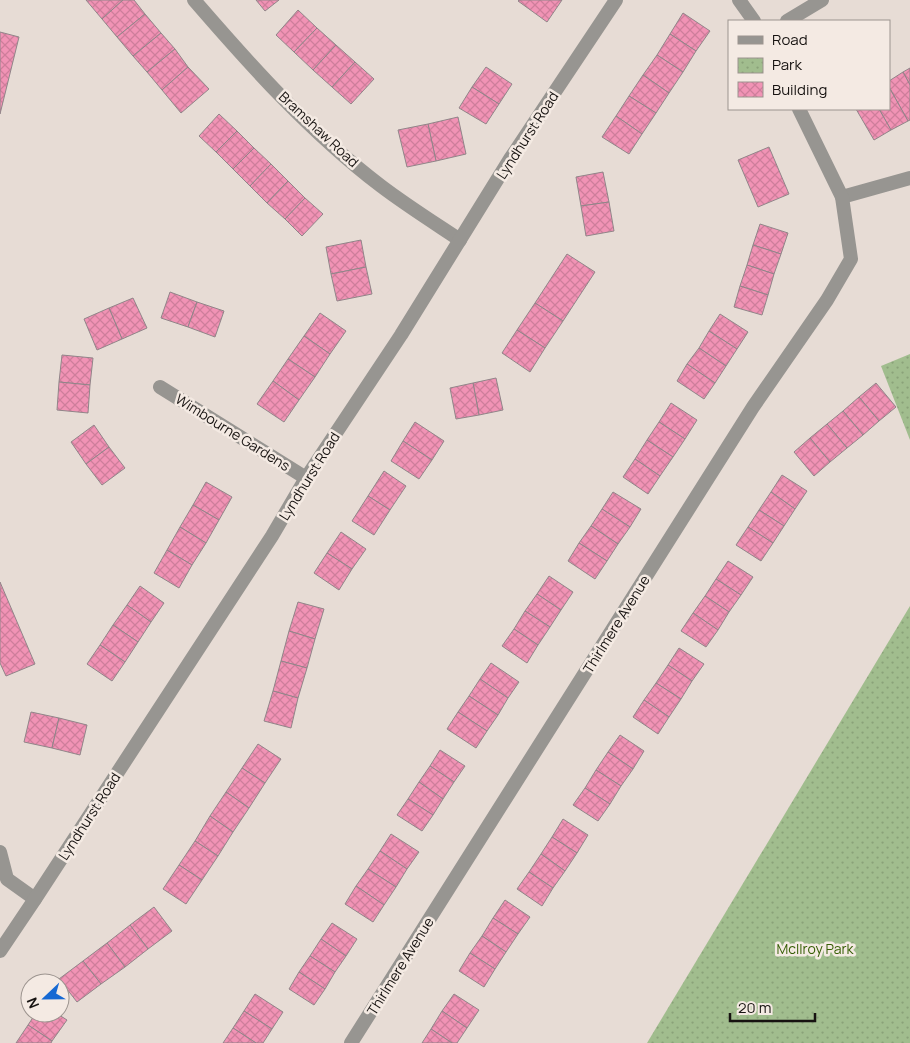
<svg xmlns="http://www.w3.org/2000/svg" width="910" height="1043" font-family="Manrope,sans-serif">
<defs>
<pattern id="park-dots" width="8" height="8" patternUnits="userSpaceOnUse" patternTransform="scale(1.25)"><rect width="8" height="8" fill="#a1bd8e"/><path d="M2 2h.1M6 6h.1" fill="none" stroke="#8aa279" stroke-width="1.8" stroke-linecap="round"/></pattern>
<pattern id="building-cross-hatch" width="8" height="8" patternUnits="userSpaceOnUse" patternTransform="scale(1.25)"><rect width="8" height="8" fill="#f193b5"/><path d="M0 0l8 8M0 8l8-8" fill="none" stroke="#ce7e9b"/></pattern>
</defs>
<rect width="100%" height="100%" fill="#e7dcd5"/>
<g fill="url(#park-dots)">
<polygon points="910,354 910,440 881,366"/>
<polygon points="910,606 910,1043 647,1043"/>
</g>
<g fill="url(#building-cross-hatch)" stroke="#918589">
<polygon points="86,0 123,0 102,19"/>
<polygon points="123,0 134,0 145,14 117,37 102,19"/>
<polygon points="256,0 279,0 265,11"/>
<polygon points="519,0 562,0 547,22 518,1"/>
<polygon points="298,10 317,28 294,52 276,35"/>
<polygon points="683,13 710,31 696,51 670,34"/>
<polygon points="145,14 161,33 133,56 117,37"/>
<polygon points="317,28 336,45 313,70 294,52"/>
<polygon points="0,32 19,37 0,114"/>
<polygon points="161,33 175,49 147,72 133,56"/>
<polygon points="670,34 696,51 683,72 657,55"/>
<polygon points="336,45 355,62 332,87 313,70"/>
<polygon points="175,49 188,67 162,90 147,72"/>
<polygon points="657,55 683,72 669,93 643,75"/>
<polygon points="355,62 374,79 351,104 332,87"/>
<polygon points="188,67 209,89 181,113 162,90"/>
<polygon points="486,67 512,84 499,104 472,87"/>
<polygon points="910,68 910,85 903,72"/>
<polygon points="903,72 910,85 910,120 908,121 889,87 889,81"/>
<polygon points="643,75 669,93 656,113 629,96"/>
<polygon points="472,87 499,104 486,124 459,108"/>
<polygon points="889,87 908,121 891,130 879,109 889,109"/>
<polygon points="629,96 656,113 642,134 616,116"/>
<polygon points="856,109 879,109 891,130 874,140"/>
<polygon points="219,114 237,131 216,152 199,136"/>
<polygon points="616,116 642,134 629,154 602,137"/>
<polygon points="458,117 466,154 436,161 428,124"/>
<polygon points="428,124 436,161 407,167 398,130"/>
<polygon points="237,131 254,148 233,169 216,152"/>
<polygon points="769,147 789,194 758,207 738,160"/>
<polygon points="254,148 271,164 250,186 233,169"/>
<polygon points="271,164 288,181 267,203 250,186"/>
<polygon points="603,172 609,202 581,206 576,177"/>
<polygon points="288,181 305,198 285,219 267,203"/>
<polygon points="305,198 323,214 302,236 285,219"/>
<polygon points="609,202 614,231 586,236 581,206"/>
<polygon points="760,224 788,233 781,254 753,245"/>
<polygon points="361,240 366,267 331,274 326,247"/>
<polygon points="753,245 781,254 774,274 747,265"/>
<polygon points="567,254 595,272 563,321 535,303"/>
<polygon points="747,265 774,274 768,295 740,286"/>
<polygon points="366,267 372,294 337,301 331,274"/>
<polygon points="740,286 768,295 762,315 734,307"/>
<polygon points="170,292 197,302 188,327 161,318"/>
<polygon points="133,298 147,328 122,339 109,308"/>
<polygon points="197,302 224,311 215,337 188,327"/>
<polygon points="535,303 563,321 545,348 517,330"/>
<polygon points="109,308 122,339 97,350 84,319"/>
<polygon points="320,313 346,331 330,354 304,336"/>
<polygon points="720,314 748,332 737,349 709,331"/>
<polygon points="517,330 545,348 530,372 502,353"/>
<polygon points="709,331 737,349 726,366 699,348"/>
<polygon points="304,336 330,354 315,377 288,359"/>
<polygon points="699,348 726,366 715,383 687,364"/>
<polygon points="62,355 93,358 90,385 59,382"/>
<polygon points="288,359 315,377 299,400 273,381"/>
<polygon points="687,364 715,383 704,399 677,381"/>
<polygon points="496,378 503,410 479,415 473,383"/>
<polygon points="273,381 299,400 284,422 257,404"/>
<polygon points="59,382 90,385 88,413 57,410"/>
<polygon points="473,383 479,415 456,419 450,388"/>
<polygon points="876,383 896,407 879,421 859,397"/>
<polygon points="859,397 879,421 863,435 843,411"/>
<polygon points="671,403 697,420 685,439 659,422"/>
<polygon points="843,411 863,435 847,448 827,424"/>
<polygon points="415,422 444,441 432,460 403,441"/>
<polygon points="659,422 685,439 673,457 647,440"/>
<polygon points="827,424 847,448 830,462 810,438"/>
<polygon points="94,425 109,447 86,464 71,442"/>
<polygon points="810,438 830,462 814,476 794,452"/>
<polygon points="647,440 673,457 660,476 635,459"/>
<polygon points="403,441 432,460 419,479 391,461"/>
<polygon points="109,447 125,468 102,485 86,464"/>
<polygon points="635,459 660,476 648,494 623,477"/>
<polygon points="384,471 406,486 390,510 368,496"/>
<polygon points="782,475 807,491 795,509 771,492"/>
<polygon points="206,482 232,497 219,520 193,505"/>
<polygon points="613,492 641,509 630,527 602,509"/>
<polygon points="771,492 795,509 784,526 759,510"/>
<polygon points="368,496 390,510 374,535 352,521"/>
<polygon points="193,505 219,520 206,543 180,527"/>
<polygon points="602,509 630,527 618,544 591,526"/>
<polygon points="759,510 784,526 773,543 748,527"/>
<polygon points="591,526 618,544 607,561 579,543"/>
<polygon points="180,527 206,543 192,565 167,550"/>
<polygon points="748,527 773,543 761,561 736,545"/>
<polygon points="341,532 366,549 352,569 327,553"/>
<polygon points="579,543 607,561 595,579 568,561"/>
<polygon points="167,550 192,565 179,588 154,573"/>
<polygon points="327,553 352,569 339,590 314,573"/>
<polygon points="728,561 753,577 741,595 716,579"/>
<polygon points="549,576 573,592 561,610 537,594"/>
<polygon points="716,579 741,595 729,612 705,596"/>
<polygon points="0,582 35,664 6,676 0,663"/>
<polygon points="140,586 164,603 151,622 127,605"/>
<polygon points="537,594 561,610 550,627 525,611"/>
<polygon points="705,596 729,612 718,630 693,613"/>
<polygon points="298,602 324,609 315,639 289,631"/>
<polygon points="127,605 151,622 138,642 113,625"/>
<polygon points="525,611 550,627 538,645 514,629"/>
<polygon points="693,613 718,630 706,647 681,631"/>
<polygon points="113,625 138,642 125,662 100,645"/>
<polygon points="514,629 538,645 527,663 502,646"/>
<polygon points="289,631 315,639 307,668 281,661"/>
<polygon points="100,645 125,662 112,681 87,664"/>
<polygon points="679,648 704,664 692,681 668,665"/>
<polygon points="281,661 307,668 298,698 273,691"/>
<polygon points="491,663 519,682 508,698 480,679"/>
<polygon points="668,665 692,681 681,699 656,683"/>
<polygon points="480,679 508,698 498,715 469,696"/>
<polygon points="656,683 681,699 669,717 644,700"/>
<polygon points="273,691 298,698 291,728 264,721"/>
<polygon points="469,696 498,715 487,731 458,712"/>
<polygon points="644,700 669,717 658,734 633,717"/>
<polygon points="31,712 59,718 52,748 24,742"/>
<polygon points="458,712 487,731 476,748 447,729"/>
<polygon points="59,718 87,725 80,755 52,748"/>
<polygon points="620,735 644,751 633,769 608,752"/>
<polygon points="258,744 281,759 265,783 242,768"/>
<polygon points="440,750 465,766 454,782 430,766"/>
<polygon points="608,752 633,769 621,786 596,770"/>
<polygon points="430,766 454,782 443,799 419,782"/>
<polygon points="242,768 265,783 249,808 226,792"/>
<polygon points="596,770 621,786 610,804 585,788"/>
<polygon points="419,782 443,799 433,815 408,799"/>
<polygon points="585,788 610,804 598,821 573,805"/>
<polygon points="226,792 249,808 233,832 210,816"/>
<polygon points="408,799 433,815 422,831 397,815"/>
<polygon points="210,816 233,832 218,856 195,841"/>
<polygon points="563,819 588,835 577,853 552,837"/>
<polygon points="391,834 419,852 407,869 380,851"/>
<polygon points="552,837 577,853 565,871 541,854"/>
<polygon points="195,841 218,856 202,880 179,865"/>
<polygon points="380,851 407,869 396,887 368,869"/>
<polygon points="541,854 565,871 553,888 529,872"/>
<polygon points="179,865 202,880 186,904 163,889"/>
<polygon points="368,869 396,887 384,905 356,886"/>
<polygon points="529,872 553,888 542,906 517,889"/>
<polygon points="356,886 384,905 373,922 345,904"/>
<polygon points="505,900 530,917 518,934 493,918"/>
<polygon points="154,907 172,931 148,949 130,925"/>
<polygon points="493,918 518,934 506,952 482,936"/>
<polygon points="332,923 357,939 346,956 321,939"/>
<polygon points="130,925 148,949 125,967 107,943"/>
<polygon points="482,936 506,952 495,969 470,953"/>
<polygon points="321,939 346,956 335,972 310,956"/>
<polygon points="107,943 125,967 101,984 83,961"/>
<polygon points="470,953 495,969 484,987 459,971"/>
<polygon points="310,956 335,972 325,989 299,972"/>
<polygon points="83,961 101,984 77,1002 59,979"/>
<polygon points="299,972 325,989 314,1005 289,989"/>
<polygon points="255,994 283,1012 272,1029 244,1011"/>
<polygon points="454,994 479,1010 467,1028 442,1011"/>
<polygon points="244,1011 272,1029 263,1043 256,1043 233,1028"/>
<polygon points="442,1011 467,1028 457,1043 452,1043 431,1029"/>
<polygon points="36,1013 56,1013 67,1020 52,1041 28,1025"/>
<polygon points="28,1025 52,1041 51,1043 16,1043"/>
<polygon points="233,1028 256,1043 223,1043"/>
<polygon points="431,1029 452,1043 422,1043"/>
</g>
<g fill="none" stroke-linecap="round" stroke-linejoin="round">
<g stroke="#979591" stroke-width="14">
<path d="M194 0C251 66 311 133 381 186 406 205 433 222 460 240"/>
<polyline points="739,0 754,21"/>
<polyline points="787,21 822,0"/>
<polyline points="842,197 910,178"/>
<polyline points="160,387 306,478"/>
<polyline points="0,852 7,879 35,899"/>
<polyline points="0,951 35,899 272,536 306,478 401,335 510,159 616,0"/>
<polyline points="351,1043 753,407 827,300 851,259 842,197 799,109"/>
</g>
</g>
<g text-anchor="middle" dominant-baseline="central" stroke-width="5" stroke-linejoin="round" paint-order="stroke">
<g font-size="14" fill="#171311" stroke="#f4eae3">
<text transform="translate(319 129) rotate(43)">Bramshaw Road</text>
<text transform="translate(527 135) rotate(-57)">Lyndhurst Road</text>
<text transform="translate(233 432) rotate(32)">Wimbourne Gardens</text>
<text transform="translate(309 476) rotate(-58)">Lyndhurst Road</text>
<text transform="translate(616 624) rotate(-58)">Thirlmere Avenue</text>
<text transform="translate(89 816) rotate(-57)">Lyndhurst Road</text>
<text transform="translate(400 966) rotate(-58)">Thirlmere Avenue</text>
</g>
<g font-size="14" fill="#375f06" stroke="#f4eae3">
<text x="815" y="948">McIlroy Park</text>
</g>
</g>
<rect x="728" y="20" width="162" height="90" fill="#f4eae3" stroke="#9c948f"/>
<rect x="738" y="36" width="25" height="8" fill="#979591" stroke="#9c948f"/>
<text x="772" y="45" font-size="15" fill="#171311">Road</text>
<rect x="738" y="58" width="25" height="15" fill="url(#park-dots)" stroke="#9c948f"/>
<text x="772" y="70" font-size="15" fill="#171311">Park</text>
<rect x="738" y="82" width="25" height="15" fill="url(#building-cross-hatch)" stroke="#9c948f"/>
<text x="772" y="95" font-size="15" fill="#171311">Building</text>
<g transform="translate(45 998) rotate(248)"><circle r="24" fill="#f4eae3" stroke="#9c948f"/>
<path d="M0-4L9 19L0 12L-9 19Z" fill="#1669d3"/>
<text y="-8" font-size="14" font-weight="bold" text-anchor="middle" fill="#171311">N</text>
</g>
<path d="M730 1013v8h85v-8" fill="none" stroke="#171311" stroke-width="2.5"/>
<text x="738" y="1013" font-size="15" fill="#171311" stroke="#f4eae3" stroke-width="4" paint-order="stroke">20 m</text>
</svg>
